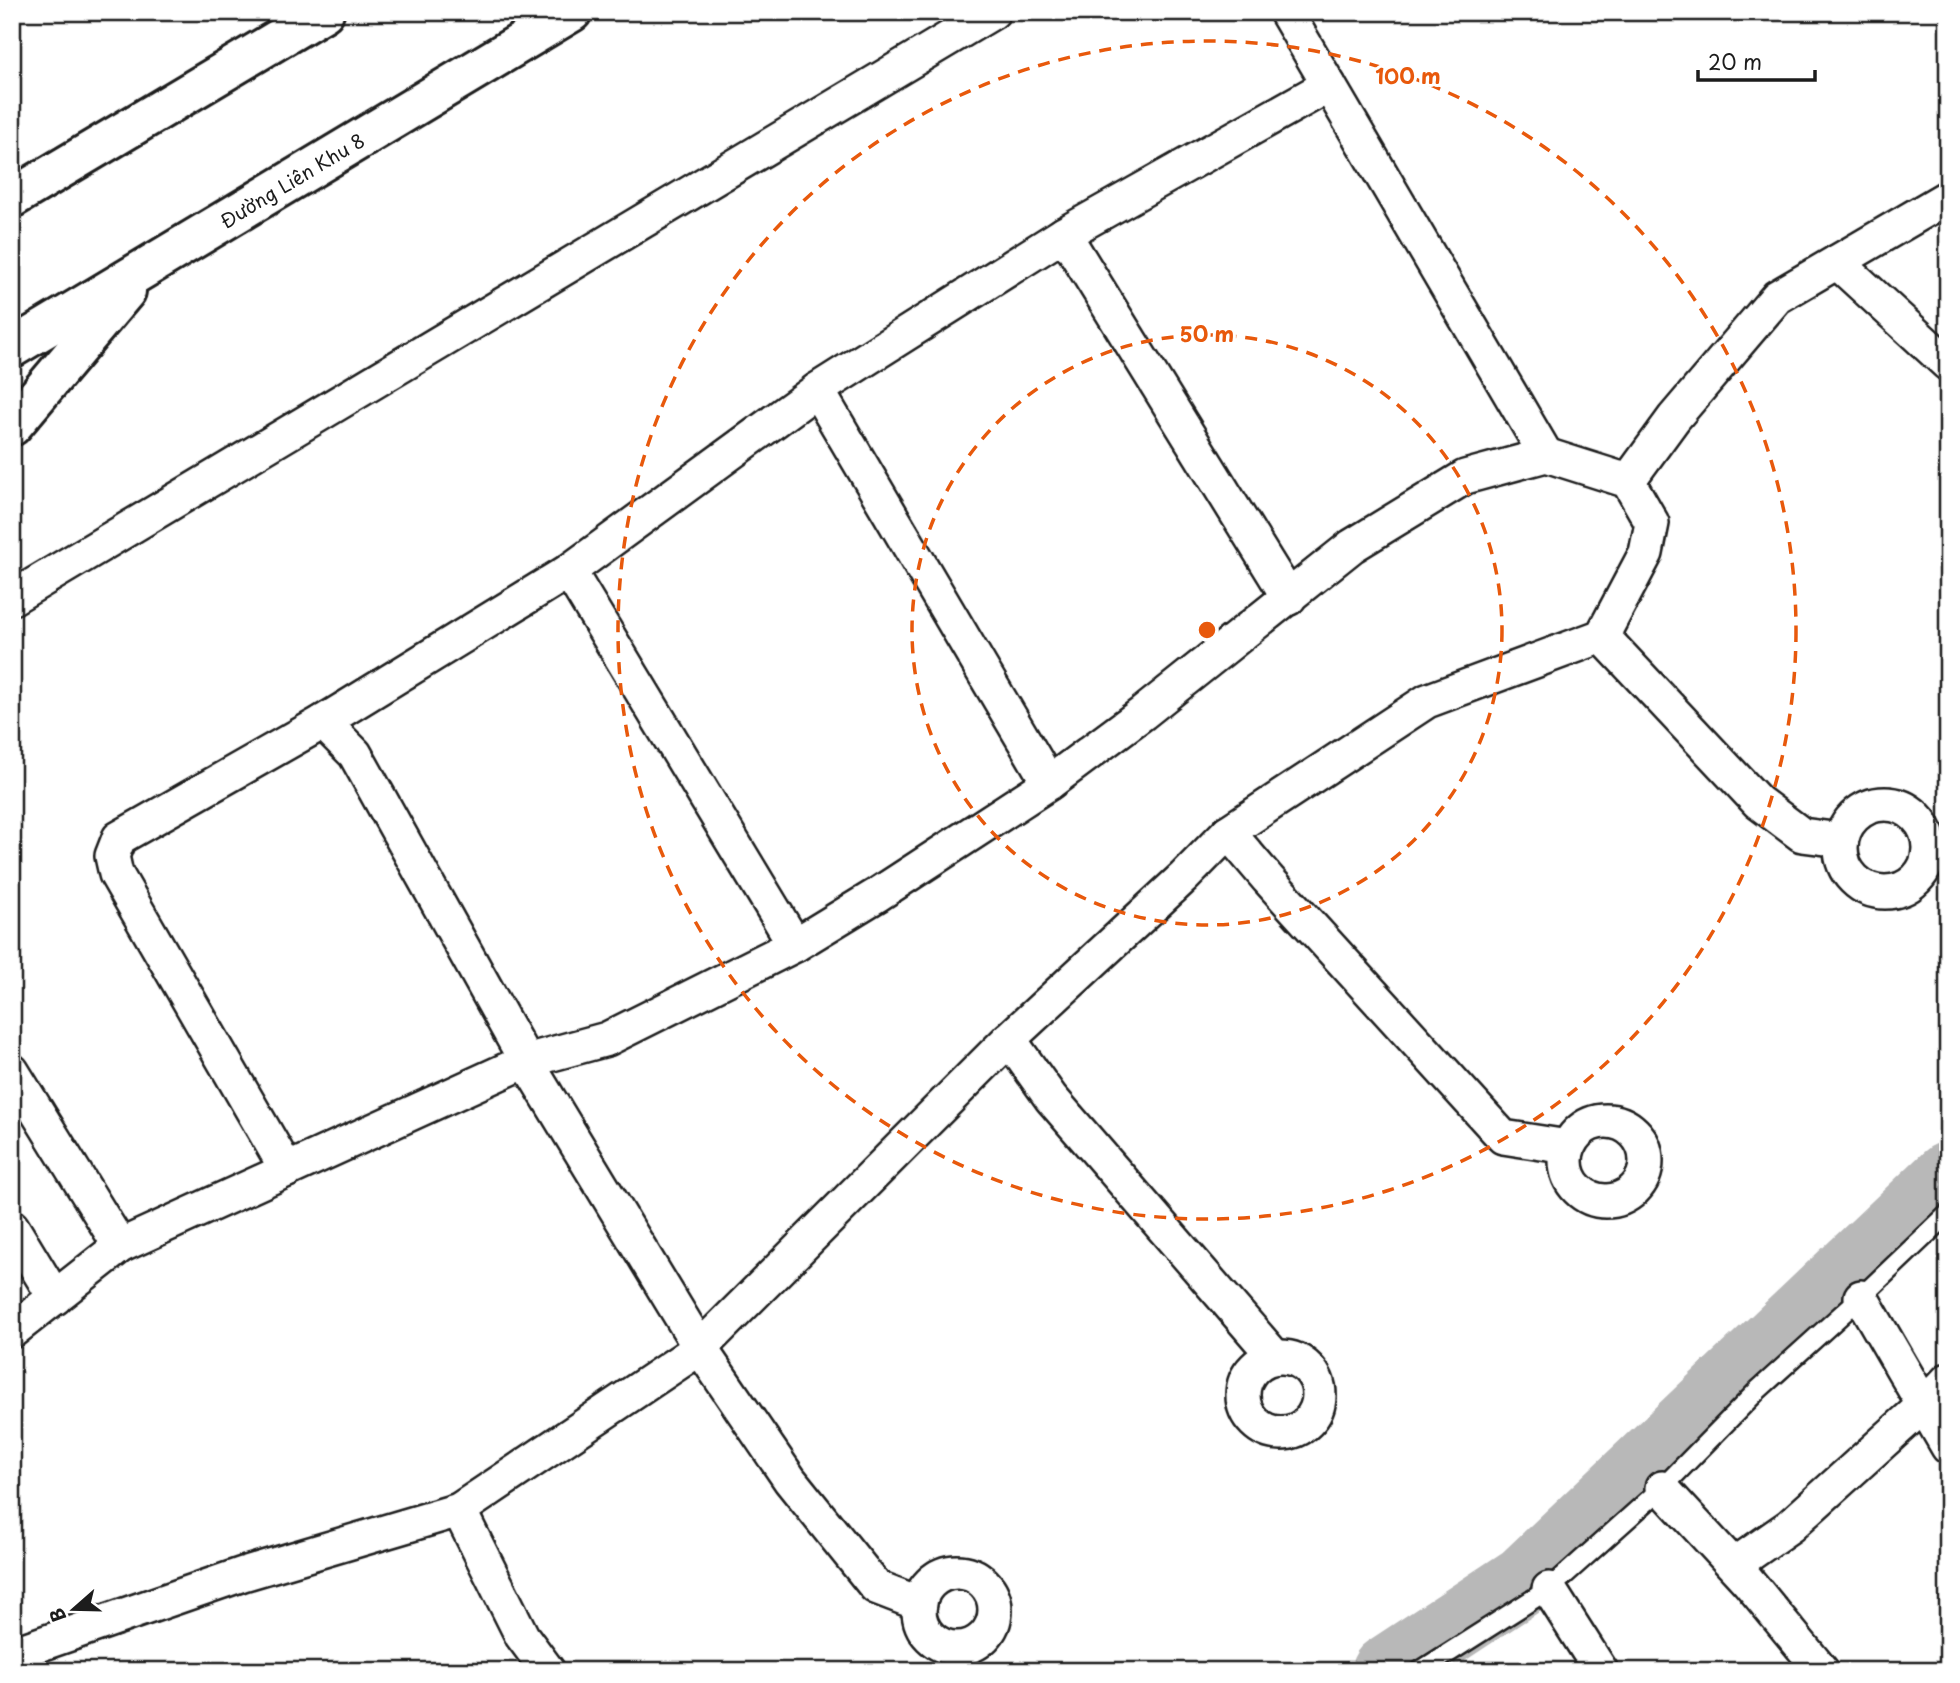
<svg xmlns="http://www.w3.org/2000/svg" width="1960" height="1683" font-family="'Playpen Sans',sans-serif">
<rect width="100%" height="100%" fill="#fff"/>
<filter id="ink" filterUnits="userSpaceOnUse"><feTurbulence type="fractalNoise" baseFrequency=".0143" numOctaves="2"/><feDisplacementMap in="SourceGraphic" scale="14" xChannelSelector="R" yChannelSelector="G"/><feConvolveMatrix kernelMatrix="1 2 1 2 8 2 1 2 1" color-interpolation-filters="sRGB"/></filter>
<g filter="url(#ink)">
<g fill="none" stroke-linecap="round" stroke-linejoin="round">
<polyline stroke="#b8b8b8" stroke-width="70" points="1386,1671 1524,1580 1948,1177"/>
<g stroke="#1c1c1c" stroke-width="23">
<polyline id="service" points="1420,1671 1549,1589 1662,1488 1758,1390 1861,1297 1948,1214"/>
</g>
<g stroke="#1c1c1c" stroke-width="38">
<g id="minor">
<polyline points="1286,12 1546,455"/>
<polyline points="1064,234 1289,598"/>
<polyline points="1837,262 1948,364"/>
<polyline points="817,390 1049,783"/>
<polyline points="1628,481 1674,418 1777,297 1948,197"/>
<polyline points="569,571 795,945"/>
<polyline points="12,598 993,12"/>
<polyline points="1602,636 1758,802 1802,835 1841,840"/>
<polyline points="323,722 355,754 526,1061 700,1348 790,1480 876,1587 920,1604"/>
<circle cx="1885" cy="848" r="44"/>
<polyline points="1228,832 1268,879 1503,1137 1568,1147"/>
<polyline points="1009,1039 1051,1098 1275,1357"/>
<polyline points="12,1071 120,1246"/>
<circle cx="1606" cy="1161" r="40"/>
<polyline points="287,1170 116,874 112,856 119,838 323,722 569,571 817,390 1064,234 1329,85"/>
<polyline points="12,1227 55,1298"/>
<polyline points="1861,1297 1948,1447"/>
<polyline points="12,1331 120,1246 526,1061 607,1039 795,945 877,895 1049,783 1143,713 1352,546 1465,477 1546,455 1628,481 1652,523 1646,553 1602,636 1427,701 1228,832 1184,877 1009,1039 700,1348 459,1510 243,1574 12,1654"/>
<circle cx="1281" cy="1395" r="38"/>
<polyline points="1662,1488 1747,1580 1822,1671"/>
<polyline points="459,1510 522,1636 548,1671"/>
<polyline points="1734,1565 1790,1526 1924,1405 1948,1380"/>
<circle cx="957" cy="1610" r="38"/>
<polyline points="1549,1589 1601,1671"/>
</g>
</g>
<g stroke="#1c1c1c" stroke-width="44">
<g id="tertiary">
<polyline points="12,198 324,12"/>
<polyline points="12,348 572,12"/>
<polyline points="12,426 126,291"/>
</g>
</g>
<use href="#service" stroke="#fff" stroke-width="18"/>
<use href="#minor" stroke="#fff" stroke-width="33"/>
<use href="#tertiary" stroke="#fff" stroke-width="38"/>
</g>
</g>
<g fill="none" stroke="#e8590c" stroke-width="3.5" stroke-dasharray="12 9">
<circle cx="1207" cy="630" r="295"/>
<circle cx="1207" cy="630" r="589"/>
</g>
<g text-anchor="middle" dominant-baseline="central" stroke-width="6" stroke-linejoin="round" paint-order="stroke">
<g font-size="19" fill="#1c1c1c" stroke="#fff">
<text transform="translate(292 180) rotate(-31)">Đường Liên Khu 8</text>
</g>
</g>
<circle cx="1207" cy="630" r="10" fill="#e8590c" stroke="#fff" stroke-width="3.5"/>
<g font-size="21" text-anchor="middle" font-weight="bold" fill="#e8590c" stroke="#fff" stroke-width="6" stroke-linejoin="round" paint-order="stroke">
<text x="1408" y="84">100 m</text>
<text x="1207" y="342">50 m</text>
</g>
<rect width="1960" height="1683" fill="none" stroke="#fff" stroke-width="42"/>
<rect x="21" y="21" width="1918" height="1641" fill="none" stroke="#1c1c1c" stroke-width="2.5" filter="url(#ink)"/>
<g transform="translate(74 1609) rotate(250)" stroke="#ffffff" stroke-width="5" paint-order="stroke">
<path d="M0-5L12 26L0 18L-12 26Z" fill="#1c1c1c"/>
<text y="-10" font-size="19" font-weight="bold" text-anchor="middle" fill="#1c1c1c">B</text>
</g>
<path d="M1698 70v10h117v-10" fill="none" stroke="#1c1c1c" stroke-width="3.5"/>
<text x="1708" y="70" font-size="21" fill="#1c1c1c" stroke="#ffffff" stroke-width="5" paint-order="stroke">20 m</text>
</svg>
